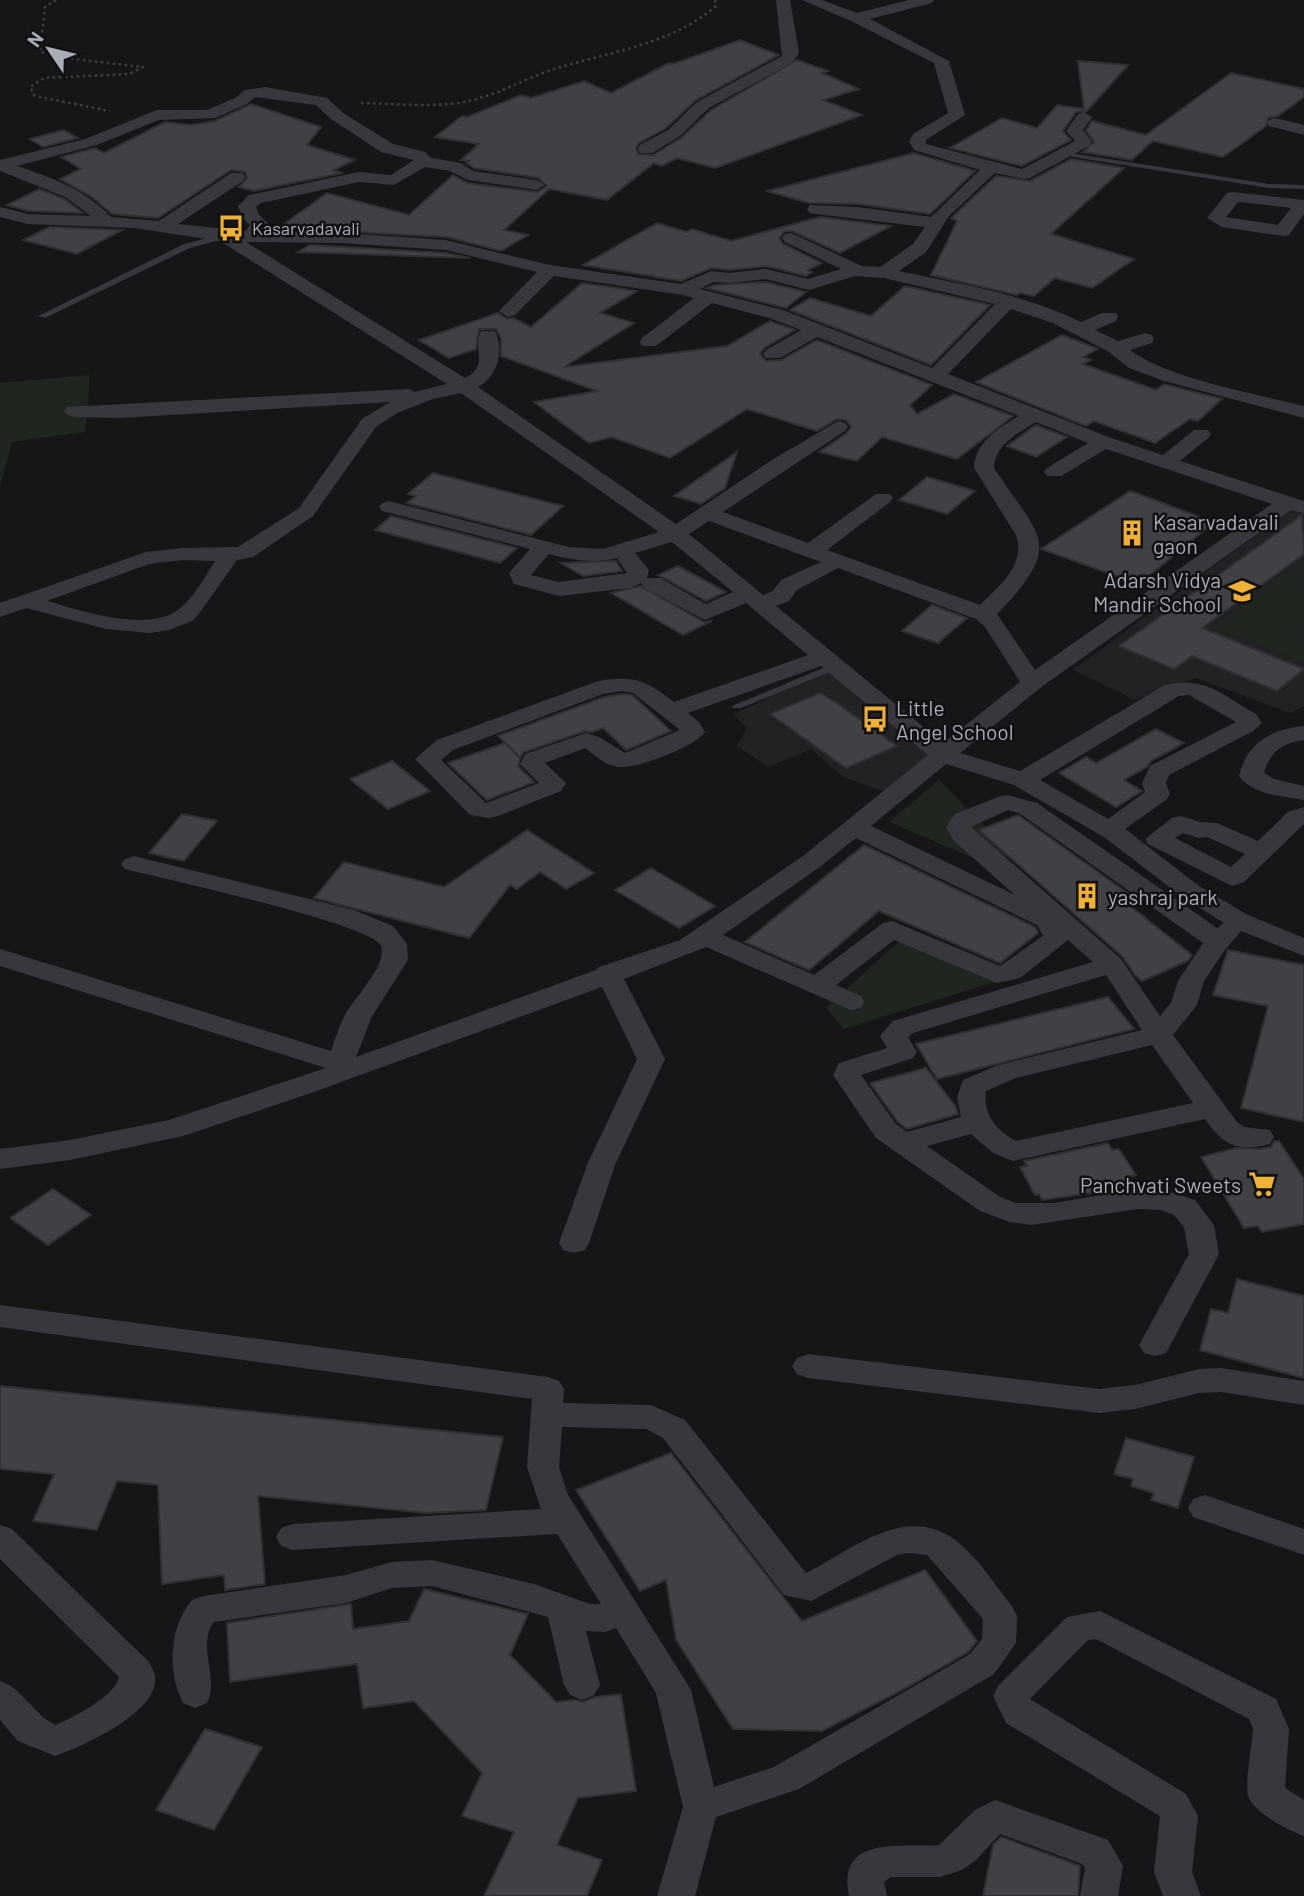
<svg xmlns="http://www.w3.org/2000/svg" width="1304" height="1896" font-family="Barlow,sans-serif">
<rect width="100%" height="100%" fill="#161618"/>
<g fill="#222225">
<polygon points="1293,508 1304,512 1304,706 1290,713 1196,678 1135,700 1073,670"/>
<polygon points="843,663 939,750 888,793 843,777 811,749 768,767 737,746 747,728 733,714"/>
</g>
<g fill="#1e261f">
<polygon points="90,375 85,432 12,442 0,487 0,383"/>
<polygon points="1302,560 1304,662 1218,629"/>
<polygon points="939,780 1010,852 995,867 889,822"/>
<polygon points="909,932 1013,976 844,1029 826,1008"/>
</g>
<g fill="#404145" stroke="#303034" stroke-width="2">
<polygon points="740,40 779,55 696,100 666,128 639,143 636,148 638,154 653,155 681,138 711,110 797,60 828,71 822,73 859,89 823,100 862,115 715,168 677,158 662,166 654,163 607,200 549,189 504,230 528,235 501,251 447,237 314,230 284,224 327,193 409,215 453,175 468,183 538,192 547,186 538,178 474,168 466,163 469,161 461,160 479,144 435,137 462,116 467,117 521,95 531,98 584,81 611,93 669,63 673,64"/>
<polygon points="1078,61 1128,65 1087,111 1076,112 1063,131 1071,140 1022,166 950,148 1002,118 1037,128 1057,105 1084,109"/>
<polygon points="1231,73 1304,89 1304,97 1278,116 1268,118 1266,126 1223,157 1153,141 1132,160 1083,152 1094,142 1086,130 1092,121 1146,135"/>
<polygon points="251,104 321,127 307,145 355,160 333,170 342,173 254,191 239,187 247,178 245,172 231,170 158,218 112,214 92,197 60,179 81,169 61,157 95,148 104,153 165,122 192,125 215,121"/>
<polygon points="63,130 78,138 43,147 30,139"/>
<polygon points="914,153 975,171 930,214 858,204 809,203 767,191"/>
<polygon points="1071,159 1124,168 1051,234 1134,259 1092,288 1055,278 1034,296 1020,293 1017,295 931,275 957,221 951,218 996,176 1030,181"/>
<polygon points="39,189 64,199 83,213 28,211 7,205"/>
<polygon points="820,217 891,226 840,253 792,231 785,231 779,238 783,244 822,263 808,270 812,272 806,276 766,266 729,270 711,268 681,281 583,265 657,223 687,232 692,229 731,241"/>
<polygon points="50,227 122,230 77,254 23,240"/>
<polygon points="310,245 446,253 470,258 298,252"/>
<polygon points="766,282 806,292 786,308 707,288 715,285"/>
<polygon points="582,283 637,291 600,313 634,323 564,367 727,346 770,321 795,330 764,348 760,354 766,361 781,360 817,340 932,385 910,405 917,414 954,394 1013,416 957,459 882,437 857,461 819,452 847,433 851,427 846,420 837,419 817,431 747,409 670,458 611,437 589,443 534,402 597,391 501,356 501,338 496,329 479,329 476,349 449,358 419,340 498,313 507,319 513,318 531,327"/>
<polygon points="905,286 990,305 931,365 790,310 810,298 871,316"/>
<polygon points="1062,335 1098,349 1083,357 1091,360 1083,364 1156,390 1164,384 1222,399 1198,421 1190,419 1155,443 1094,421 1086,426 976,382"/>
<polygon points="1036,425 1067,437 1036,457 1007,446"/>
<polygon points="737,452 725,488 701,504 674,496"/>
<polygon points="433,473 563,506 531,535 407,503 416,496 408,494"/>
<polygon points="927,477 975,491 947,514 899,500"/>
<polygon points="1130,491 1214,522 1139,584 1041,549"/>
<polygon points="1302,515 1304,554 1202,628 1304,669 1277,691 1192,656 1174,669 1119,646"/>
<polygon points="391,516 517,548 500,563 375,530"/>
<polygon points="616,561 622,571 583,576 561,563"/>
<polygon points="678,566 726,592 706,601 658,575"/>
<polygon points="640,586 704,622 712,621 683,635 611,593"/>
<polygon points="932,605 967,618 938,643 902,631"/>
<polygon points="820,693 835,702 897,746 846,768 770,714"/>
<polygon points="622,694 632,695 671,731 626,750 603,728 592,732 585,731 524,752 520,757 498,736 604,697"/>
<polygon points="1156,729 1184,743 1151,761 1147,767 1124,780 1142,791 1116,807 1059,773 1086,757 1096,763"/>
<polygon points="505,743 520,758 518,766 534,782 487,800 448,763"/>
<polygon points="392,761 430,791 388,809 350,779"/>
<polygon points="182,814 217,821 184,861 149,853"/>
<polygon points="1018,815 1129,894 1120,898 1192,955 1188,961 1142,981 1135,975 1123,957 979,830"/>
<polygon points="527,830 594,873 566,889 540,872 517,889 510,885 469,938 314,898 344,862 444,887"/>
<polygon points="864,845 1035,927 1038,933 1000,963 879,911 809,970 745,942"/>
<polygon points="651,868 715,906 679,928 615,890"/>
<polygon points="1228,950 1304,965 1304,1122 1241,1108 1268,1006 1213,995"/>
<polygon points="1108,997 1134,1029 937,1079 916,1044"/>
<polygon points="926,1068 956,1107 958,1114 907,1129 898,1122 870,1083"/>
<polygon points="1274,1141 1279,1141 1304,1179 1304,1224 1262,1232 1258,1226 1244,1228 1201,1157 1236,1148 1259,1149 1271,1147"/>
<polygon points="1108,1143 1112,1150 1119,1149 1136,1175 1128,1177 1134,1187 1042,1200 1039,1194 1035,1195 1020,1167 1027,1166 1024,1161"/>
<polygon points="53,1189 91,1215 48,1245 10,1218"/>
<polygon points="1237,1279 1304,1296 1304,1378 1200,1350 1211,1309 1228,1313"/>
<polygon points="0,1386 354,1422 503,1437 486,1510 426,1513 258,1496 265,1584 225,1590 224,1575 162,1584 158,1485 117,1481 97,1530 33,1521 54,1474 0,1469"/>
<polygon points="1126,1438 1194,1457 1178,1508 1151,1500 1154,1493 1131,1486 1133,1479 1114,1474"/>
<polygon points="671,1453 802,1621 925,1570 977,1641 968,1652 902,1690 822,1731 733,1729 676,1640 666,1580 640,1591 576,1490"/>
<polygon points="424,1589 528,1614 510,1655 556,1702 574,1700 583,1702 595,1697 621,1694 636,1791 578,1798 557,1845 602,1860 587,1896 484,1896 514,1832 462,1816 482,1773 414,1701 363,1708 357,1664 230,1682 227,1623 351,1604 353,1629 409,1621"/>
<polygon points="205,1729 262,1747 214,1830 156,1810"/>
<polygon points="1001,1837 1080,1866 1078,1896 983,1896 993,1845"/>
</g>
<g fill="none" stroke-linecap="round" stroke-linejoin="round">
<g stroke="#3d3f44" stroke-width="2.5" stroke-dasharray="2.5 3.5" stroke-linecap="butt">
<polyline points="56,0 45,7 40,52 80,60 143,67 129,74 44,78 30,87 35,96 110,111"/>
<path d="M361 103C393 104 425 107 457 103 488 99 514 84 543 73 601 52 667 48 716 6L715 0"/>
</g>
<g fill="#37383d" fill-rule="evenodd">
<polygon points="1070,153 1269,184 1304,185 1304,189 1269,188 1073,157 1069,155"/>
<polygon points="224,234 227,234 227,238 190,248 45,318 38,316 184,244"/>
<polygon points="835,663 839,664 840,666 839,668 741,708 733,708 732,706"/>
</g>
<g fill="#37383d" fill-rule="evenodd">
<polygon points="776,0 790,0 799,53 793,62 709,108 680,136 652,153 640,153 638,149 640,145 668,130 697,102 782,56"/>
<path d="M802 0H822L857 13 909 0H934L932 3 870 19 949 61 965 115 926 140V144L1022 169 1075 141 1066 131 1078 114 1084 112 1092 117 1083 130 1092 141 1089 146 1030 178 1024 179 995 173 949 216 926 252 899 271C959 284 1025 294 1081 322L1102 313H1116L1118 317 1116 321 1095 330 1118 341 1145 333 1152 335 1154 339 1152 343 1130 350C1166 378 1257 394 1304 406V418L1164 381 1129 368 1109 352 1053 323 1011 309 948 374 1111 438 1163 455 1194 430H1208L1211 434 1208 438 1180 461 1304 501V513L1291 510 1040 688 960 753 1020 771 1165 685C1204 675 1224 696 1256 714L1262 723 1253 731 1169 775 1166 783 1170 794 1167 799 1125 829 1199 886 1248 915 1304 938V956L1241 931 1224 951 1204 981 1197 1005 1173 1035 1237 1122 1244 1127 1270 1130 1274 1137 1270 1144C1238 1153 1223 1145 1205 1119L1013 1161 993 1153 971 1134 927 1146 1000 1197 1016 1203H1054L1138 1189 1164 1190 1195 1200 1214 1225 1219 1254 1166 1353 1155 1356 1144 1353 1139 1345 1189 1254 1184 1227 1174 1215 1161 1210 1138 1209 1031 1225 1010 1222 980 1211 876 1138 833 1075 839 1063 887 1048 880 1036 893 1021 1093 962 1068 940 1020 978 997 983 894 940 836 985 861 996 864 1002 861 1008 851 1010 706 947 624 979 665 1059 615 1165 589 1243 585 1250 574 1253 563 1250 559 1243 587 1165 637 1059 602 987 311 1093 183 1136 70 1160 0 1169V1149L70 1140 169 1120 326 1068 0 966V949L331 1051C335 1039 339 1026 345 1015 354 998 388 965 381 946 373 924 159 878 125 869L121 864 125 859 134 856 354 910 393 926 407 944 408 960 372 1016 356 1057 596 970 599 967 680 940 803 856 928 755 821 666 688 713 699 722 705 732C695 747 636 769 619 767 604 765 596 756 585 748L545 763 566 783 561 791 498 816 489 818 470 815 415 759 437 740 598 681C634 675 646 680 674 702L808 655 746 603 705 620 644 588 641 583 630 588 559 596 514 584 509 573 530 549 382 511 379 507 382 503 389 501 569 547 603 549 659 532 461 393 433 399 397 413 376 427 313 516 253 557 237 560 198 615 192 621 169 630 150 633 106 629 26 608 0 617V603L146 552 183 548 238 547 299 508 362 419 390 402 119 418 74 417 67 415 64 411 67 407 408 389 415 392 447 384 220 241 134 228 28 224 0 217V207L28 214 91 216 65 197 0 171V160L85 139 157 110H207L235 98 245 90 265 87 327 98 343 113 393 144 425 152 431 158 461 163 473 171 537 180 545 185 537 190 468 180 450 171 425 167 394 185 359 182 261 203 256 207 259 215 269 224 263 231 342 233 446 240 550 265 681 284 711 271 729 273 766 269 808 279 841 269 785 242 782 238 785 234 791 233 862 266 880 267 913 244 925 227 816 214 810 213 807 209 810 205 858 207 931 217 980 170 914 150 909 142 913 134 948 113 934 63 851 21ZM255 97 316 105 331 119 381 152 414 160 391 175 359 172 249 195 238 206 242 217 250 225 246 231 178 224 243 181 245 177 243 173H231L159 221 111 217C85 189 52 178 17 166L97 145 159 120 215 118 247 104ZM246 242 342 243 446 250 537 272 499 311 508 317 515 315 554 276 683 295 694 298 642 338 640 342 642 346H656L712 303 769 318 801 330 766 350 763 354 766 358H780L817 337 1019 416C999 428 975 442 974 468L1016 535C1026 565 1000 585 980 605L827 550 890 502 893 498 890 494H876L808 543 723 512 845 431 848 427 845 423 838 421 772 460 676 524 478 387C497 377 505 351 495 331H481C472 349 490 366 465 378ZM855 276 884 278 995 304 932 368 783 310 700 289 714 282 729 283 766 279 809 290ZM1036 422 1088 443 1047 468 1044 472 1047 476H1061L1106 449 1272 504 1035 670 997 614C1065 544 1041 539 994 468 995 444 1017 434 1036 422ZM709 521 821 562 781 580 773 591 763 595 689 534ZM672 542 733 592 706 604 660 578H647L649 570 635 553ZM549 554C571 560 595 564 617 558L627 573 559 582 531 575ZM183 560 215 561C204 578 192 601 175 612 143 631 81 611 47 601L149 564ZM838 568 976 619 985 627 1020 682 943 743 776 606 789 601 797 590ZM622 691 633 693 680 730 625 753 599 737 586 733 525 754 520 764 539 783 486 803 441 760 453 750 603 694ZM1189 695 1236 722 1150 766 1142 783 1145 792 1108 819 1040 780 1179 696ZM946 764 1014 785 1104 837 1181 896 1224 923 1217 928 1037 803 1007 795 998 797 955 814 946 827 954 841 1015 895 871 826ZM1008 810 1019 813 1203 943 1178 981 1171 1003 1160 1016 1121 959 971 827ZM856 838 1037 925 1043 936 1000 966 892 921 883 923 814 975 723 935 821 866ZM1106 975 1142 1030 998 1065 963 1080 957 1097 961 1117 907 1132 896 1124 861 1075 913 1058 917 1052 908 1037 913 1033ZM1152 1045 1193 1103 1016 1141C996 1130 983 1115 986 1091L1016 1078Z"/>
<polygon points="1275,118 1304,125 1304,135 1269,126 1267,123 1269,120"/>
<path d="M1233 192 1304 200V214L1289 235 1283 236 1222 227 1207 218 1227 193ZM1238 202H1240L1291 208 1278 225 1226 217Z"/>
<path d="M1304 726V740C1282 743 1270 752 1264 773L1274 779 1304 786V800C1283 796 1252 795 1239 776 1247 742 1272 729 1304 726Z"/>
<path d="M1304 807V824L1244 882 1232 886 1148 844 1145 839 1172 818 1181 816 1200 822 1217 823 1258 841 1288 812ZM1183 833 1199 838 1207 837 1245 854 1231 867 1175 838Z"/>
<path d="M0 1305 548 1377 559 1381 564 1389 563 1403 651 1405 685 1420 806 1573C848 1552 902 1505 951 1537 975 1553 994 1584 1012 1606L1017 1616 1016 1643 994 1674 799 1789 716 1817 695 1896H657L683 1807 656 1693 616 1628 605 1632 586 1631 600 1685 594 1695 582 1700 570 1695 564 1685 548 1617 432 1586 392 1588 346 1603 214 1622C196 1645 220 1679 207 1703L195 1708 183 1703C167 1673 169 1626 192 1600L204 1596 346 1575 392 1562 432 1560 534 1584 590 1604H601L557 1534 293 1550 281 1546 276 1537 281 1528 293 1524 541 1509 527 1467 532 1399 0 1327ZM562 1427 646 1429 663 1438 784 1595 811 1601 897 1555 909 1553 927 1555 983 1619 982 1639 970 1654 774 1767 714 1787 691 1690 685 1680 568 1495 559 1467Z"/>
<polygon points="808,1354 1099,1389 1135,1385 1199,1369 1221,1368 1304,1381 1304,1405 1221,1392 1199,1393 1135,1409 1099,1413 808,1378 797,1374 792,1366 797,1358"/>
<polygon points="1205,1495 1304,1529 1304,1555 1193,1517 1188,1508 1193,1499"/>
<path d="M0 1525 12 1529 148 1661C152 1667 156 1674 155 1682 153 1714 82 1747 55 1756L18 1741 0 1720V1681C24 1689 33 1715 56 1725 74 1717 115 1696 119 1677L0 1559Z"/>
<path d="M1100 1611 1276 1699 1289 1729 1285 1788 1304 1800V1836C1289 1831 1251 1811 1248 1795 1245 1781 1252 1745 1253 1729L1249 1719 1096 1639 1088 1640 1030 1699 1186 1794 1198 1816 1192 1872 1201 1896H1163L1154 1872 1160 1816 1006 1723 993 1696 998 1686 1067 1617Z"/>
<path d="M995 1800 1108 1840 1123 1866 1118 1896H1080L1085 1868 1082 1864 1000 1834 976 1860 962 1870 940 1877H891L884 1882 887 1896H849C836 1834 903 1848 939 1845L975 1810Z"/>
</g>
</g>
<defs>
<g id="bus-bare" transform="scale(2.1)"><path d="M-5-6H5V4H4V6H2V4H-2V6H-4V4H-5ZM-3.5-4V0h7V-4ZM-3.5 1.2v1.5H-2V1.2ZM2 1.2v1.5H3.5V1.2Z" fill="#f2b134" stroke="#111113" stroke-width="2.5" paint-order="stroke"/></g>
<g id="building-bare" transform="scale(2.1)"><path d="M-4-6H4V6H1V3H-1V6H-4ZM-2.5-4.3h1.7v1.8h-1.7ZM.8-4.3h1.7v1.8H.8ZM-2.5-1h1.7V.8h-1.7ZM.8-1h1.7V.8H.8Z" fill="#f2b134" stroke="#111113" stroke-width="2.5" paint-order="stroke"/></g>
<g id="school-bare" transform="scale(2.1)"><path d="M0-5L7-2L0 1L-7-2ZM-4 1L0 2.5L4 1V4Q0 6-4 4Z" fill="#f2b134" stroke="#111113" stroke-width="2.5" paint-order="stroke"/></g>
<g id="supermarket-bare" transform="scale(2.1)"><path d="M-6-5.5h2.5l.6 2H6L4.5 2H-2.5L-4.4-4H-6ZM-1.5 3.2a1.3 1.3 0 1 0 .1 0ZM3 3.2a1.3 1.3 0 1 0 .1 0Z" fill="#f2b134" stroke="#111113" stroke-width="2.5" paint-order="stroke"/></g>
</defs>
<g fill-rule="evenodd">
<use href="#bus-bare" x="231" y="228"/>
<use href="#building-bare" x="1132" y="533"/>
<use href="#school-bare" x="1242" y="591"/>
<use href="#bus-bare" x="875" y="719"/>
<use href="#building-bare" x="1087" y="896"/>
<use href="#supermarket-bare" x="1262" y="1184"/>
</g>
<g text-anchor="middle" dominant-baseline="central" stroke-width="5" stroke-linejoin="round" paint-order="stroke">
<g font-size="18" fill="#a8adb8" stroke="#111113" text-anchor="start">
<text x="252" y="228">Kasarvadavali</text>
</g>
<g font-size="21" fill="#a8adb8" stroke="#111113" text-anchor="start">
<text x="1153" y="521">Kasarvadavali<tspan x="1153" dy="24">gaon</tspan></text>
<text x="1221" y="579" text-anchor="end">Adarsh Vidya<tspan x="1221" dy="24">Mandir School</tspan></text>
<text x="896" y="707">Little<tspan x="896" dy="24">Angel School</tspan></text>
<text x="1108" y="896">yashraj park</text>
<text x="1241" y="1184" text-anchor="end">Panchvati Sweets</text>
</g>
</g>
<g transform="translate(49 49) rotate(305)" stroke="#111113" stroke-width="5" paint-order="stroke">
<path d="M0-5L12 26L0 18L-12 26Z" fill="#a8adb8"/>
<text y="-10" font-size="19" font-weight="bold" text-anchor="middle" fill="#a8adb8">N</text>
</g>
</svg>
